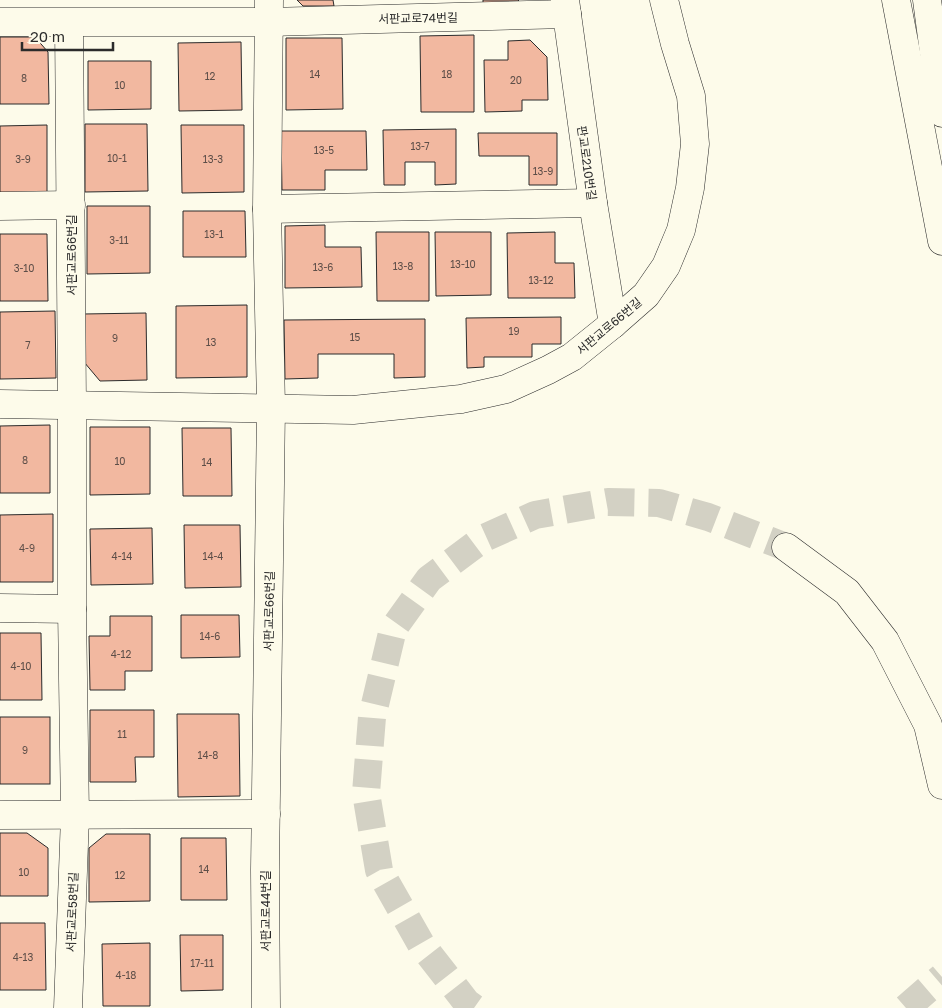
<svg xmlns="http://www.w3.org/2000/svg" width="942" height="1008" font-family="'Golos Text','Noto Sans KR',sans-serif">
<rect width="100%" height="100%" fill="#fdfbea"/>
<g fill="#f2b8a0" stroke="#2b2b2b">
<polygon points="297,0 333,0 334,6 303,6"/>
<polygon points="483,0 519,0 517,2 483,3"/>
<polygon points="474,35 474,112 421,112 420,36"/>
<polygon points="0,37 35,37 48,52 49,104 0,104"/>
<polygon points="286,38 342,38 343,109 286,110"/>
<polygon points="530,40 547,57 548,100 522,100 522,111 485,112 484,60 508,60 508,41"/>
<polygon points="241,42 242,110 179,111 178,43"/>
<polygon points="88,61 151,61 151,109 88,110"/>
<polygon points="85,124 147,124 148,191 85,192"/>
<polygon points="47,125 47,193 0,193 0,126"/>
<polygon points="181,125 244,125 244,192 182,193"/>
<polygon points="456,129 456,184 435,185 435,162 405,162 405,185 384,185 383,130"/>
<polygon points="281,131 366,131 367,170 325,170 325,190 282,190"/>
<polygon points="478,133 557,133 557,185 529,185 529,156 479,156"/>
<polygon points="87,206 150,206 150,273 87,274"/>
<polygon points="183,211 245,211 246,257 183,257"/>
<polygon points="325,225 325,247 361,247 362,287 285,288 285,226"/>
<polygon points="376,232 429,232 429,301 377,301"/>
<polygon points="435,232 491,232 491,295 436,296"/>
<polygon points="555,232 555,263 574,263 575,298 508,298 507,233"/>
<polygon points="0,234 47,234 48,301 0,301"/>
<polygon points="247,305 247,377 176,378 176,306"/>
<polygon points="55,311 56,378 0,379 0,312"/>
<polygon points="146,313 147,380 100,381 84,362 83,314"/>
<polygon points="561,317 561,344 532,344 532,357 484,357 484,367 467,368 466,318"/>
<polygon points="425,319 425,377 394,378 394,354 318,354 318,378 285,379 284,320"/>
<polygon points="50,425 50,493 0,493 0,426"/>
<polygon points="90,427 150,427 150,494 90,495"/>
<polygon points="182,428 231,428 232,496 183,496"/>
<polygon points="53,514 53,582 0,582 0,515"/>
<polygon points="184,525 240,525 241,587 185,588"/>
<polygon points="152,528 153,584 91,585 90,529"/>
<polygon points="181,615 239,615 240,657 181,658"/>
<polygon points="110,616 152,616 152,671 125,671 125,690 90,690 89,636 110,636"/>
<polygon points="0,633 41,633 42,700 0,700"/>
<polygon points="90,710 154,710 154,757 135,757 136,782 90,782"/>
<polygon points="177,714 239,714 240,796 178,797"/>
<rect x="0" y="717" width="50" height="67"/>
<polygon points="0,833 27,833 48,848 48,896 0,896"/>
<polygon points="106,834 150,834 150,901 89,902 89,848"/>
<polygon points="181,838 226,838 227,900 181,900"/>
<polygon points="0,923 45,923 46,990 0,990"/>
<polygon points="180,935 223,935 223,990 181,991"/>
<polygon points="150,943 150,1006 103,1006 102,944"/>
</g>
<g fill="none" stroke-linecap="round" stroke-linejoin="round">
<g stroke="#d3d1c4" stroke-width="28" stroke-dasharray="28 14" stroke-linecap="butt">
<polyline points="474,1008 467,1003 421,944 379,870 366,793 372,717 393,629 429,579 484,538 535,515 608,502 659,503 708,517 786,547"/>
<polyline points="906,1008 942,977"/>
</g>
<g stroke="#2b2b2b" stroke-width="29">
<g id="minor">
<polyline points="565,0 593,203 613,324"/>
<polyline points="0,22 269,22 567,14"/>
<polyline points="0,206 71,205"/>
<polyline points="267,209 593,203"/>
<polyline points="0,404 353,410 461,399 506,389 548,370 572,357 613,324 646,295 666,266 681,230 690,188 695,144 691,96 675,44 664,0"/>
<polyline points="0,608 72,609"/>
<polyline points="0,815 266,814"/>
<polyline points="68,1008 75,816 72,609 72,405 69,23"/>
<polyline points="266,1008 265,870 271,407 267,209 269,0"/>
</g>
</g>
<g stroke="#2b2b2b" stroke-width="29">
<g id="highway">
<polyline points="896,0 942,241"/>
<polyline points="927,0 942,113"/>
<polyline points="786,547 847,592 885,641 928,725 942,785"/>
</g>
</g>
<use href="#minor" stroke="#fdfbea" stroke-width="28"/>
<use href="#highway" stroke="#fdfbea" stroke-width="28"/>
</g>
<g text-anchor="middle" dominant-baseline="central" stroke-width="4" stroke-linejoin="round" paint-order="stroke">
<g font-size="10" fill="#5d4e48">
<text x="315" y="74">14</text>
<text x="447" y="74">18</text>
<text x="210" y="76">12</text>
<text x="24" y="78">8</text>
<text x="516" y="80">20</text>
<text x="120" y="85">10</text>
<text x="420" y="146">13-7</text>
<text x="324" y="150">13-5</text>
<text x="117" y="158">10-1</text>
<text x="23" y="159">3-9</text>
<text x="213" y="159">13-3</text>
<text x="543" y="171">13-9</text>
<text x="214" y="234">13-1</text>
<text x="119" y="240">3-11</text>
<text x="463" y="264">13-10</text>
<text x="403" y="266">13-8</text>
<text x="323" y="267">13-6</text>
<text x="24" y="268">3-10</text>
<text x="541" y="280">13-12</text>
<text x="514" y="331">19</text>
<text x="355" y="337">15</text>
<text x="115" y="338">9</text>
<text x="211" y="342">13</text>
<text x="28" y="345">7</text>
<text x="25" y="460">8</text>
<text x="120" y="461">10</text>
<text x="207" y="462">14</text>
<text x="27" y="548">4-9</text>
<text x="122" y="556">4-14</text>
<text x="213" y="556">14-4</text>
<text x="210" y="636">14-6</text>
<text x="121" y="654">4-12</text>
<text x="21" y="666">4-10</text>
<text x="122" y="734">11</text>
<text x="25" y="750">9</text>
<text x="208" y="755">14-8</text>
<text x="204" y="869">14</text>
<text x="24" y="872">10</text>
<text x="120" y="875">12</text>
<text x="23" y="957">4-13</text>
<text x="202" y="963">17-11</text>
<text x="126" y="975">4-18</text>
</g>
<g font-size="12" fill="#2b2b2b" stroke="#fdfbea">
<text transform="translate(418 18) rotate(-1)">서판교로74번길</text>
<text transform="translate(587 163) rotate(82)">판교로210번길</text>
<text transform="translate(71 255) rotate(-90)">서판교로66번길</text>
<text transform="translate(609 326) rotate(-40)">서판교로66번길</text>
<text transform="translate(269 611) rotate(-89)">서판교로66번길</text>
<text transform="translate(265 911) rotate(-90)">서판교로44번길</text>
<text transform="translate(72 912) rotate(-88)">서판교로58번길</text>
</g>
</g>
<path d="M22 42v8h91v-8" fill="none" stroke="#2b2b2b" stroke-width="2.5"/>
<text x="30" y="42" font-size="15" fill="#2b2b2b" stroke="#fdfbea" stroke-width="4" paint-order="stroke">20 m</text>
</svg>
